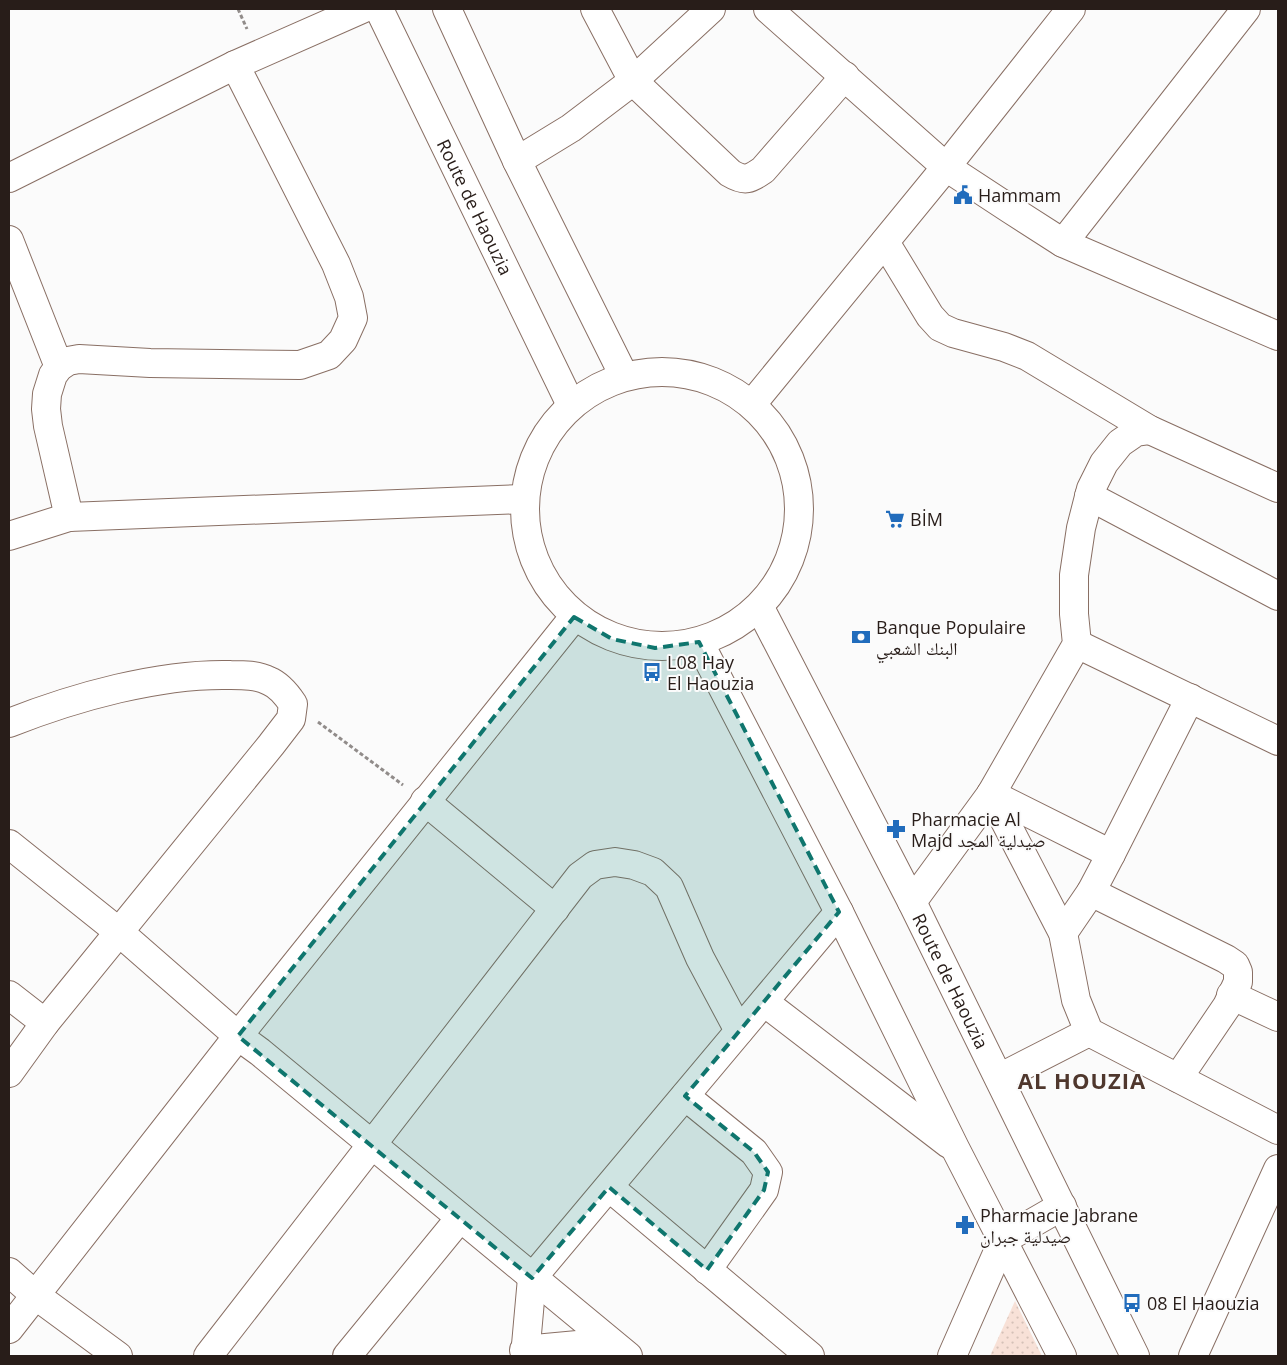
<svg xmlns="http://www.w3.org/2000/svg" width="1287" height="1365" font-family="'Open Sans','Noto Naskh Arabic',sans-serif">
<defs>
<pattern id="park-dots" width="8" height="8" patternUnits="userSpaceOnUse" patternTransform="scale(1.25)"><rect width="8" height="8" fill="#f8e1d7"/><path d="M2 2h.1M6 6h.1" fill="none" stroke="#d5c1b8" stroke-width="1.8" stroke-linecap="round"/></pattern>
</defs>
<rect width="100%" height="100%" fill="#fbfbfb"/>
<polygon fill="url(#park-dots)" points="1015,1301 1042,1356 990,1356"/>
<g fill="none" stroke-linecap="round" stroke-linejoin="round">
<g stroke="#896f64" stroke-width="30">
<g id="minor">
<path id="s1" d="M379 9 571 405"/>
<polyline points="447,9 517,161 624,376"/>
<path d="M595 9 633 81 730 173C745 182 750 179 763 170L845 76"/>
<polyline points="768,9 946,167 1010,209 1063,243 1278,336"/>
<polyline points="517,161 571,128 633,81 711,9"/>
<polyline points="9,178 235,65 362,9"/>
<polyline points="9,240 59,367"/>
<polyline points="885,242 930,316 940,327 953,333 1004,347 1027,356 1150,430 1278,488"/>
<polyline points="1063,243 1246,9"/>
<circle cx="662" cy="509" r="137"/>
<polyline points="752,404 946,167 1071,9"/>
<polyline points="1089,496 1278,596"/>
<polyline points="69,517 48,426 46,409 47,394 53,375 59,367 68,361 79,359 150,363 300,365 329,355 343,340 353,318 349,297 336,264 235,65"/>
<polyline points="9,536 69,517 524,499"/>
<path id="s2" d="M760 608 912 902 1135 1356"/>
<polyline points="699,642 839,912 955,1148 1062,1356"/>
<polyline points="1077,644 1278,741"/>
<path d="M9 723C75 697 160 673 231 675 244 675 257 675 269 681 279 685 287 695 293 704L291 719 271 745 45 1023 9 1073"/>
<polyline points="991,794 1063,933 1076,1000 1089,1032 1278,1130"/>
<polyline points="991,794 1111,854 1091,892 1063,933"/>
<polyline points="425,801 555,909"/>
<polyline points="9,844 119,932 238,1036 260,1052 628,1356"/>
<polyline points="1111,854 1190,698"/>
<polyline points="1091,892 1226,959 1235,965 1238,972 1238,982 1227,1006 1178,1078"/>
<polyline points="912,902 991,794 1077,644 1074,614 1074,575 1081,528 1091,489 1104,463 1120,443 1136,432 1150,430"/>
<polyline points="9,995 45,1023"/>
<polyline points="1231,995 1278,1017"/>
<polyline points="764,1002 949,1144"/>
<polyline points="999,1078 1089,1032"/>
<polyline points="685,1096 754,1152 768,1172 764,1190 707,1270"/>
<polyline points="609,1187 810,1356"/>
<polyline points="9,1272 35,1295 118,1356"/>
<polyline points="9,1329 238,1036 574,617"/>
<polyline points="524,1350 610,1342"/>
<polyline points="208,1356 580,876 595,865 615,862 634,865 653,872 669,887 700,958 739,1031"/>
<polyline points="347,1356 460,1218"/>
<polyline points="525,1356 532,1278 839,912"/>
<polyline points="952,1356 1003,1240 1062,1206"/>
<polyline points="1193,1356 1278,1169"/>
</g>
</g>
<g stroke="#918c8a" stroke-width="3" stroke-dasharray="4 2.5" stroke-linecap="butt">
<polyline points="238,9 247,29"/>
<polyline points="318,722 403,785"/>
</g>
<use href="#minor" stroke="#fff" stroke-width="28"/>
</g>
<path fill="#0f766e" fill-opacity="0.2" stroke="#0f766e" stroke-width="4" stroke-dasharray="10 6" stroke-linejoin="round" d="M574 617 612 639 655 648 699 642 839 912 685 1096 754 1152 768 1172 764 1190 707 1270 609 1187 532 1278 238 1036Z"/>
<defs>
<g id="civic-bare" transform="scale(1.5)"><path d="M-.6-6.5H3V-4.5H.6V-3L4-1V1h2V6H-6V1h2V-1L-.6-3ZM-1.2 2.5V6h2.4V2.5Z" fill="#216cbc" stroke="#fbfbfb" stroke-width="2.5" paint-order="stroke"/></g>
<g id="supermarket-bare" transform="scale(1.5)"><path d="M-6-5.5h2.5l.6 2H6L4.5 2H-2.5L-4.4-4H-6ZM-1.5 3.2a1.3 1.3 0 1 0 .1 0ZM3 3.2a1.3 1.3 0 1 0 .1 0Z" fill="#216cbc" stroke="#fbfbfb" stroke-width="2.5" paint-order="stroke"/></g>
<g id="bank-bare" transform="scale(1.5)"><path d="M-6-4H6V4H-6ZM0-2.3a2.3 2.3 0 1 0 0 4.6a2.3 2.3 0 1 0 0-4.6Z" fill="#216cbc" stroke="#fbfbfb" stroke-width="2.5" paint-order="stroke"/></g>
<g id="bus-bare" transform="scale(1.5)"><path d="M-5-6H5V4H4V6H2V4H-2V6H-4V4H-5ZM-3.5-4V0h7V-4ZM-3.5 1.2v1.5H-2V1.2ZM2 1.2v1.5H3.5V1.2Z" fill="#216cbc" stroke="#fbfbfb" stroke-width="2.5" paint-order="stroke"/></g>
<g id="pharmacy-bare" transform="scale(1.5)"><path d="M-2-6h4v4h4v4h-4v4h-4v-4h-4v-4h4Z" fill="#216cbc" stroke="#fbfbfb" stroke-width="2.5" paint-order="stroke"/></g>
</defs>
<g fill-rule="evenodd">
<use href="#civic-bare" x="963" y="195"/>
<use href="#supermarket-bare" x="895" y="519"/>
<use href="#bank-bare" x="861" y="637"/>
<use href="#bus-bare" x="652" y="672"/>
<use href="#pharmacy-bare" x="896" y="829"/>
<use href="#pharmacy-bare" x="965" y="1225"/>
<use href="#bus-bare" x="1132" y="1303"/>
</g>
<g text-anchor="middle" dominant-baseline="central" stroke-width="4" stroke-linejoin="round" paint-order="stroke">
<g font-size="18" fill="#281d19" stroke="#fbfbfb" text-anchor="start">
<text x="978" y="195">Hammam</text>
<text x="910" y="519">BİM</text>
<text x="876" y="627">Banque Populaire<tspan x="876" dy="21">البنك الشعبي</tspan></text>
<text x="667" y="662">L08 Hay<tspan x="667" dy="21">El Haouzia</tspan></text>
<text x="911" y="819">Pharmacie Al<tspan x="911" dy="21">Majd صيدلية المجد</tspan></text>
<text x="980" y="1215">Pharmacie Jabrane<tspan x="980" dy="21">صيدلية جبران</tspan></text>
<text x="1147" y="1303">08 El Haouzia</text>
</g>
<g font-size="18" fill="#281d19" stroke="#fbfbfb">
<text stroke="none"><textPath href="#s1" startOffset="220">Route de Haouzia</textPath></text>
<text stroke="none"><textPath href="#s2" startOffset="419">Route de Haouzia</textPath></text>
</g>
<g font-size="22" font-weight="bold" letter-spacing="1" fill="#4f372d" stroke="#fbfbfb">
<text x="1082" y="1080">AL HOUZIA</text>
</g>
</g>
<rect width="1287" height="1365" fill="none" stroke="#281d19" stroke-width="20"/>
</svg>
